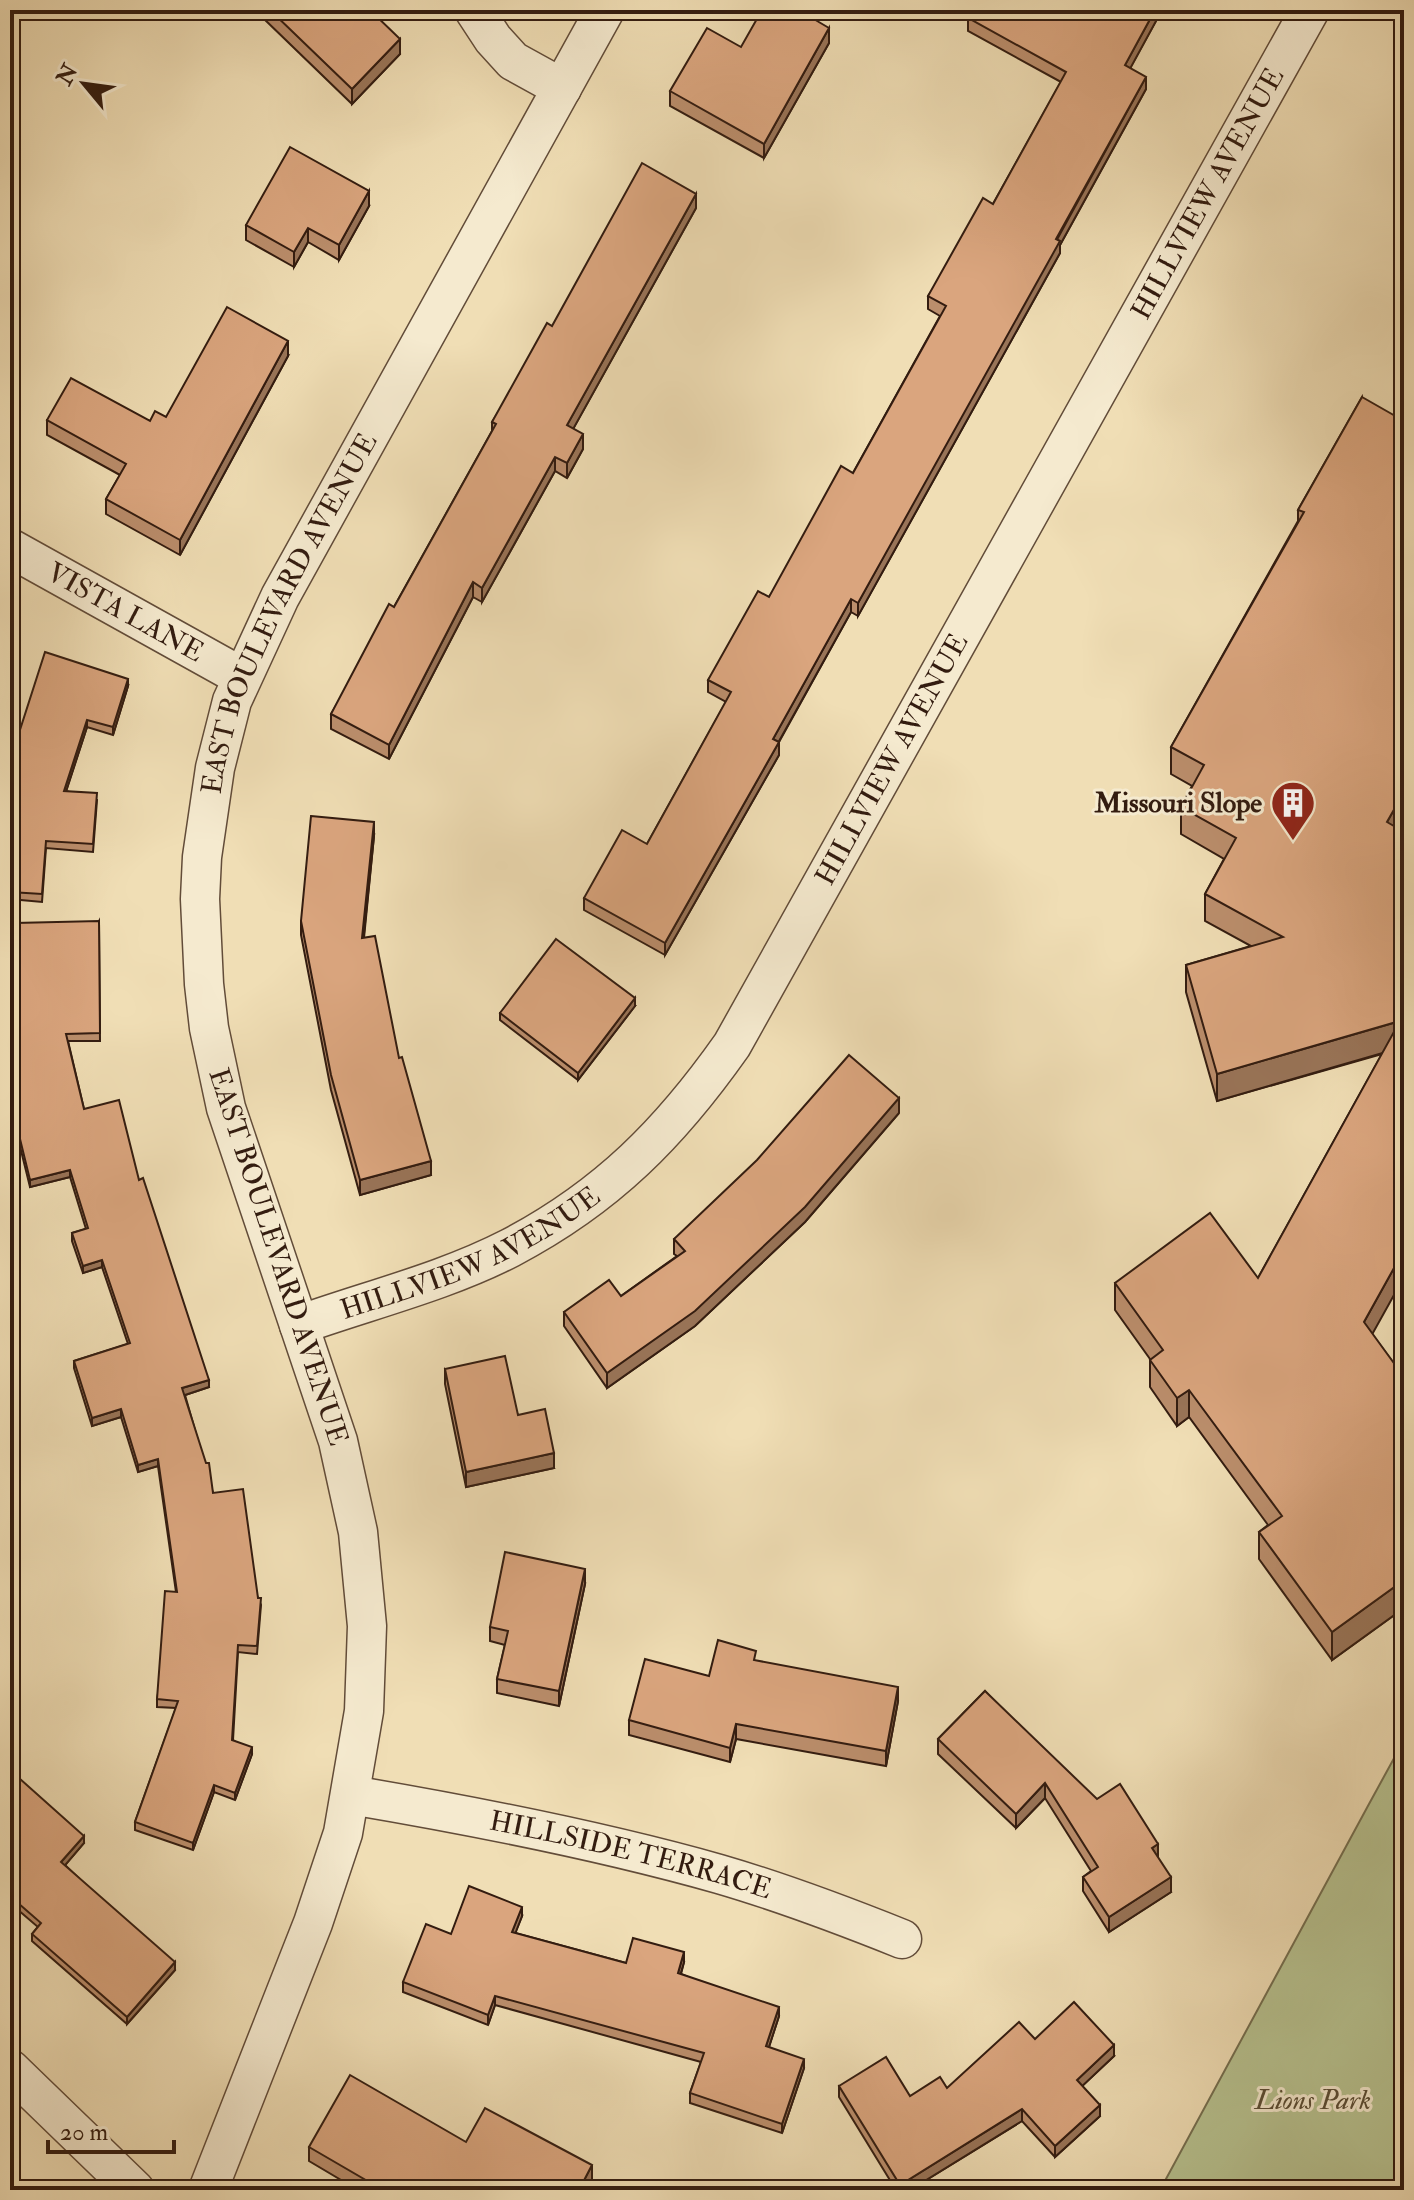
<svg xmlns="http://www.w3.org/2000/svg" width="1414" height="2200" font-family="'IM FELL Double Pica',serif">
<rect width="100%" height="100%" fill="#f0deb5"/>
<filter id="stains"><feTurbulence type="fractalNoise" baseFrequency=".0025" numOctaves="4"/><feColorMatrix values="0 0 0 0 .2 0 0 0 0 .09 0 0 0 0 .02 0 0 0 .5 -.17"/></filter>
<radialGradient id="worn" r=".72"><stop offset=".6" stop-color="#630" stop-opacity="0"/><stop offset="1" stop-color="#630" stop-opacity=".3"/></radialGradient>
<polygon fill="#b7c290" stroke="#756f50" stroke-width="2" points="1404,1740 1404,2190 1160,2190 1369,1804"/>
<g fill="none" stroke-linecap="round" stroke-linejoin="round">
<g stroke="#624c39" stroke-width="41">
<g id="minor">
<polyline points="474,10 493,39 513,61 562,88"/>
<path id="s1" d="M10 548 242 677"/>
<path id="s2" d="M299 1325C369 1300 444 1282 510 1248 607 1197 670 1133 732 1045L1310 10"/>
<path id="s3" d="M351 1795C475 1816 599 1840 719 1874 781 1892 842 1915 902 1939"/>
<polyline points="10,2069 135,2190"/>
<path id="s4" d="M208 2190 313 1923 343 1833 364 1711 367 1626 358 1532 338 1441 226 1108 209 1028 204 984 200 899 202 857 215 768 232 701 280 597 605 10"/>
</g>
</g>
<use href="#minor" stroke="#f5eacf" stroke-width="38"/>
</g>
<g fill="#bb8e6c" stroke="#331c10" stroke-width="2">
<polygon points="261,10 370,10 400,54 352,104 261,16"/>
<polygon points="973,10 1162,10 1130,68 1146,89 1060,245 1060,253 858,616 851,612 779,742 779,755 665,955 584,910 584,898 647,844 726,702 708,692 708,680 769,597 853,473 940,316 928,309 928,296 993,204 1061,82 968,31 968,18"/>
<polygon points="813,19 829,43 764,158 670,106 670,91 741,47"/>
<polygon points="369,206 339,260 308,242 294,267 246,240 246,225"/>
<polygon points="696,208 573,429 583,449 567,478 555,471 482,602 473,597 389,759 331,729 331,714 394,607 492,431 492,422 552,326"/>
<polygon points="288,356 180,555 106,514 106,499 120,475 47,435 47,420 150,421 166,417"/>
<polygon points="1362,397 1398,829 1372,1334 1404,1377 1404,1608 1332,1660 1259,1559 1259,1532 1268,1525 1189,1417 1177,1426 1150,1387 1150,1359 1115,1310 1115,1283 1258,1278 1382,1054 1217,1101 1186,992 1186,965 1251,946 1205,921 1205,894 1224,859 1181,834 1181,807 1192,786 1171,774 1171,747 1298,521 1298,510"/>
<polygon points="128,686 113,735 87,727 66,791 97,800 93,852 46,848 42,902 10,899 10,761"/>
<polygon points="374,836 364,938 431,1175 360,1195 331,1090 301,935 301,921"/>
<polygon points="99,921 100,1041 68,1041 84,1109 139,1180 209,1387 185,1395 213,1493 261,1605 257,1654 238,1652 233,1740 252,1754 235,1800 214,1792 193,1850 135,1830 135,1822 176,1708 157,1707 157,1699 176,1592 158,1466 138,1472 121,1417 92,1426 74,1368 74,1361 128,1344 102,1267 83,1273 72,1241 72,1233 86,1229 70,1177 30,1187 10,1106 10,1077 15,1075"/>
<polygon points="635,1006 578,1080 500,1020 500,1013"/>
<polygon points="899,1113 805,1222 695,1326 607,1388 564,1326 564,1312 621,1296 677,1256 674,1254 674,1239"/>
<polygon points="445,1369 518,1415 554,1468 466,1487 445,1384"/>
<polygon points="585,1584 559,1706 497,1693 497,1679 505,1645 490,1641 490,1627"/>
<polygon points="756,1661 898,1701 886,1766 736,1739 730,1762 629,1735 629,1720 709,1676"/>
<polygon points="985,1691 1171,1892 1109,1932 1083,1891 1083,1877 1091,1871 1045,1798 1016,1828 938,1754 938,1739"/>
<polygon points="10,1770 84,1843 65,1865 175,1970 127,2024 32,1941 32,1934 38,1927 10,1903"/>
<polygon points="522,1916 515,1933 626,1963 684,1962 681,1974 779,2016 769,2047 804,2068 782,2133 690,2103 690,2093 701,2062 495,2005 488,2025 403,1992 403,1982 451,1934"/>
<polygon points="1035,2039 1114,2056 1082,2086 1100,2116 1055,2157 1022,2121 910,2190 896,2190 839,2097 839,2086 910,2096 947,2088"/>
<polygon points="466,2142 592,2180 587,2190 358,2190 309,2161 309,2147"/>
</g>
<g fill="#997458" stroke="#331c10" stroke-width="2">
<polygon points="810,10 818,10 807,30 807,15"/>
<polygon points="1155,10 1162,10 1125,78 1125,65"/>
<polygon points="829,28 829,43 764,158 764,144"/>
<polygon points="400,39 400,54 352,104 352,89"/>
<polygon points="1146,77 1146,89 1060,245 1060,253 858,616 858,603"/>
<polygon points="16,135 16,156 10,167 10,146"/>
<polygon points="369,191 369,206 339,260 339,245"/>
<polygon points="696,194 696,208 567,440 567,425"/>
<polygon points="308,228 308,242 294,267 294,252"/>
<polygon points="288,341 288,356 180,555 180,540"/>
<polygon points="583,434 583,449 567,478 567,463"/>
<polygon points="555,457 555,471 482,602 482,588"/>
<polygon points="473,582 473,597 389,759 389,745"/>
<polygon points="851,599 851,612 773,752 773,739"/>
<polygon points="128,679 128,686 113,735 113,727"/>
<polygon points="87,720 87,727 64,798 64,791"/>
<polygon points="779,742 779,755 665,955 665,943"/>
<polygon points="1404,792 1404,819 1387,850 1387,822"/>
<polygon points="374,822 374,836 362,953 362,938"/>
<polygon points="635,998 635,1006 578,1080 578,1073"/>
<polygon points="1400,1021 1400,1048 1217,1101 1217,1074"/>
<polygon points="899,1098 899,1113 805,1222 695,1326 607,1388 607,1373"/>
<polygon points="431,1161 431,1175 360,1195 360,1180"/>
<polygon points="70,1170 70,1177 30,1187 30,1180"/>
<polygon points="1404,1250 1404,1277 1364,1349 1364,1322"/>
<polygon points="102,1260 102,1267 83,1273 83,1266"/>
<polygon points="209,1380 209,1387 182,1396 182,1388"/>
<polygon points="1189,1390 1189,1417 1177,1426 1177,1398"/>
<polygon points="121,1409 121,1417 92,1426 92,1418"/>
<polygon points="554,1453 554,1468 466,1487 466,1472"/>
<polygon points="158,1459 158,1466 138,1472 138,1465"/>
<polygon points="585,1569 585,1584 559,1706 559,1691"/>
<polygon points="1404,1580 1404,1608 1332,1660 1332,1632"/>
<polygon points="898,1687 898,1701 886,1766 886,1751"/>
<polygon points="736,1724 736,1739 730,1762 730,1748"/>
<polygon points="252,1747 252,1754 235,1800 235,1793"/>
<polygon points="1045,1783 1045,1798 1016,1828 1016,1814"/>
<polygon points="214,1785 214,1792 193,1850 193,1843"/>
<polygon points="84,1836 84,1843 61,1870 61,1862"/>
<polygon points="1158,1844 1158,1859 1152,1848"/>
<polygon points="1171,1877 1171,1892 1109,1932 1109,1917"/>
<polygon points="522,1907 522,1916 512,1942 512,1932"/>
<polygon points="684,1952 684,1962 678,1983 678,1973"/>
<polygon points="175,1962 175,1970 127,2024 127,2017"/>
<polygon points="495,1996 495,2005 488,2025 488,2015"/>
<polygon points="779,2007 779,2016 766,2056 766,2046"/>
<polygon points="1114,2045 1114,2056 1077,2091 1077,2080"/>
<polygon points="804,2059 804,2068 782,2133 782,2124"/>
<polygon points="1100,2105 1100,2116 1055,2157 1055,2146"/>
<polygon points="1022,2109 1022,2121 910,2190 900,2190 900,2185"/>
<polygon points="592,2165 592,2180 587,2190 579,2190"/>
</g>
<g fill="#daa57e" stroke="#331c10" stroke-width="2">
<polygon points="270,10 370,10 400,39 352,89"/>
<polygon points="762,10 810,10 807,15 829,28 764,144 670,91 707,28 741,47"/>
<polygon points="973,10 1155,10 1125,65 1146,77 1056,239 1060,241 858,603 851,599 773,739 779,742 665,943 584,898 622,830 647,844 731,692 708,680 758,591 769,597 841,466 853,473 946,306 928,296 983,198 993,204 1066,72 968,18"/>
<polygon points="10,132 16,135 10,146"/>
<polygon points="290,147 369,191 339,245 308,228 294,252 246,225"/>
<polygon points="642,163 696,194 567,425 583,434 567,463 555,457 482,588 473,582 389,745 331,714 389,604 394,607 496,424 492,422 547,323 552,326"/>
<polygon points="227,307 288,341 180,540 106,499 126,464 47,420 71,378 150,421 155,411 166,417"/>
<polygon points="1362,397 1404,421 1404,792 1387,822 1404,832 1404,1250 1364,1322 1404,1377 1404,1580 1332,1632 1259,1532 1282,1516 1189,1390 1177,1398 1150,1360 1163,1350 1115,1283 1210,1213 1258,1278 1400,1021 1217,1074 1186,965 1283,937 1205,894 1236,838 1181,807 1204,765 1171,747 1304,512 1298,510"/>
<polygon points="45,652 128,679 113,727 87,720 64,791 97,793 93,844 46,841 42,894 10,892 10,761"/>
<polygon points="311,816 374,822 362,938 375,936 399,1058 402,1057 431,1161 360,1180 331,1075 301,921"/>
<polygon points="99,921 100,1033 66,1034 84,1109 119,1100 139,1180 143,1178 209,1380 182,1388 206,1463 209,1463 213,1493 243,1489 258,1598 261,1598 257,1646 238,1645 232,1740 252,1747 235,1793 214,1785 193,1843 135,1822 178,1701 157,1699 165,1591 177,1592 158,1459 138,1465 121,1409 92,1418 74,1361 130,1343 102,1260 83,1266 72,1233 88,1228 70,1170 30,1180 10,1098 10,1077 15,1075 15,923"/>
<polygon points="556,939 635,998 578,1073 500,1013"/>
<polygon points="849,1055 899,1098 805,1207 695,1311 607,1373 564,1312 609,1280 621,1296 685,1251 674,1239 757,1160"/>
<polygon points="505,1356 518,1415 545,1409 554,1453 466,1472 445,1369"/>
<polygon points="505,1552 585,1569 559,1691 497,1679 508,1631 490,1627"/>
<polygon points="718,1640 756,1651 754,1660 898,1687 886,1751 736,1724 730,1748 629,1720 645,1659 709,1676"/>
<polygon points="985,1691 1097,1799 1120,1784 1158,1844 1152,1848 1171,1877 1109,1917 1083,1877 1098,1867 1045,1783 1016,1814 938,1739"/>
<polygon points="10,1770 84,1836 61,1862 175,1962 127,2017 32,1934 41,1923 10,1896"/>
<polygon points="469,1886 522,1907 512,1932 626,1963 633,1938 684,1952 678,1973 779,2007 766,2046 804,2059 782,2124 690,2093 704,2053 495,1996 488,2015 403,1982 426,1924 451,1934"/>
<polygon points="1074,2002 1114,2045 1077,2080 1100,2105 1055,2146 1022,2109 900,2185 839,2086 886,2057 910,2096 940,2077 947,2088 1019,2022 1035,2039"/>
<polygon points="350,2075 466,2142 485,2108 592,2165 579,2190 383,2190 309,2147"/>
</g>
<defs>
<g id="building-pin" transform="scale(2.3)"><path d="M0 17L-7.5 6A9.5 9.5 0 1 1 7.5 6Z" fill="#8f2418" stroke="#f5eacf"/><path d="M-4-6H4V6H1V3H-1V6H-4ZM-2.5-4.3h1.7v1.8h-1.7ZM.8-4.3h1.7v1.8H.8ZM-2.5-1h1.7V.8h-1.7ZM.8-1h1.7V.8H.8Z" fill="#fff"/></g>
</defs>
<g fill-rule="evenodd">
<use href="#building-pin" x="1293" y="803"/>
</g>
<g text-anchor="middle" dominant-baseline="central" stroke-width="6" stroke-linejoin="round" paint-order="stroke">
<g font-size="28" fill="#331c10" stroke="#f5eacf">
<text stroke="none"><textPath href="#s2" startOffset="1504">HILLVIEW AVENUE</textPath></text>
<text stroke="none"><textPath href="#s1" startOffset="132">VISTA LANE</textPath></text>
<text stroke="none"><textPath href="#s4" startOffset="1644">EAST BOULEVARD AVENUE</textPath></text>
<text stroke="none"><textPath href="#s2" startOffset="856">HILLVIEW AVENUE</textPath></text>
<text stroke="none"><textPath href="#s2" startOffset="186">HILLVIEW AVENUE</textPath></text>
<text transform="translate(278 1257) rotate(72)">EAST BOULEVARD AVENUE</text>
<text stroke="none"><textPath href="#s3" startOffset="286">HILLSIDE TERRACE</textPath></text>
</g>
<g font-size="28" font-weight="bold" fill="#331c10" stroke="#f5eacf" text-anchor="end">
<text x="1262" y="803">Missouri Slope</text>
</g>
<g font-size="28" font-style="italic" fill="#5b4e36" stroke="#f5eacf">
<text x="1313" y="2100">Lions Park</text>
</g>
</g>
<rect width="1414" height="2200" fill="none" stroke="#f0deb5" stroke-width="40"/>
<rect x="12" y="12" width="1390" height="2176" fill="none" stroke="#331c10" stroke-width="4"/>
<rect x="20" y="20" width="1374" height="2160" fill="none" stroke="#331c10" stroke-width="2"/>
<g transform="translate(84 84) rotate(299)" stroke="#f5eacf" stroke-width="6" paint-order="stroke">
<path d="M0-6L14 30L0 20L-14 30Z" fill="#331c10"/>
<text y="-12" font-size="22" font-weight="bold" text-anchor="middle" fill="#331c10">N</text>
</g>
<path d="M48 2140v12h126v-12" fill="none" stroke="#331c10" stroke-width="4"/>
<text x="60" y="2140" font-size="24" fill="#331c10" stroke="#f5eacf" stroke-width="6" paint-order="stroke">20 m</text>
<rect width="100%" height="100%" filter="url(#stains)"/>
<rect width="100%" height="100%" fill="url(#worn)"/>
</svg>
